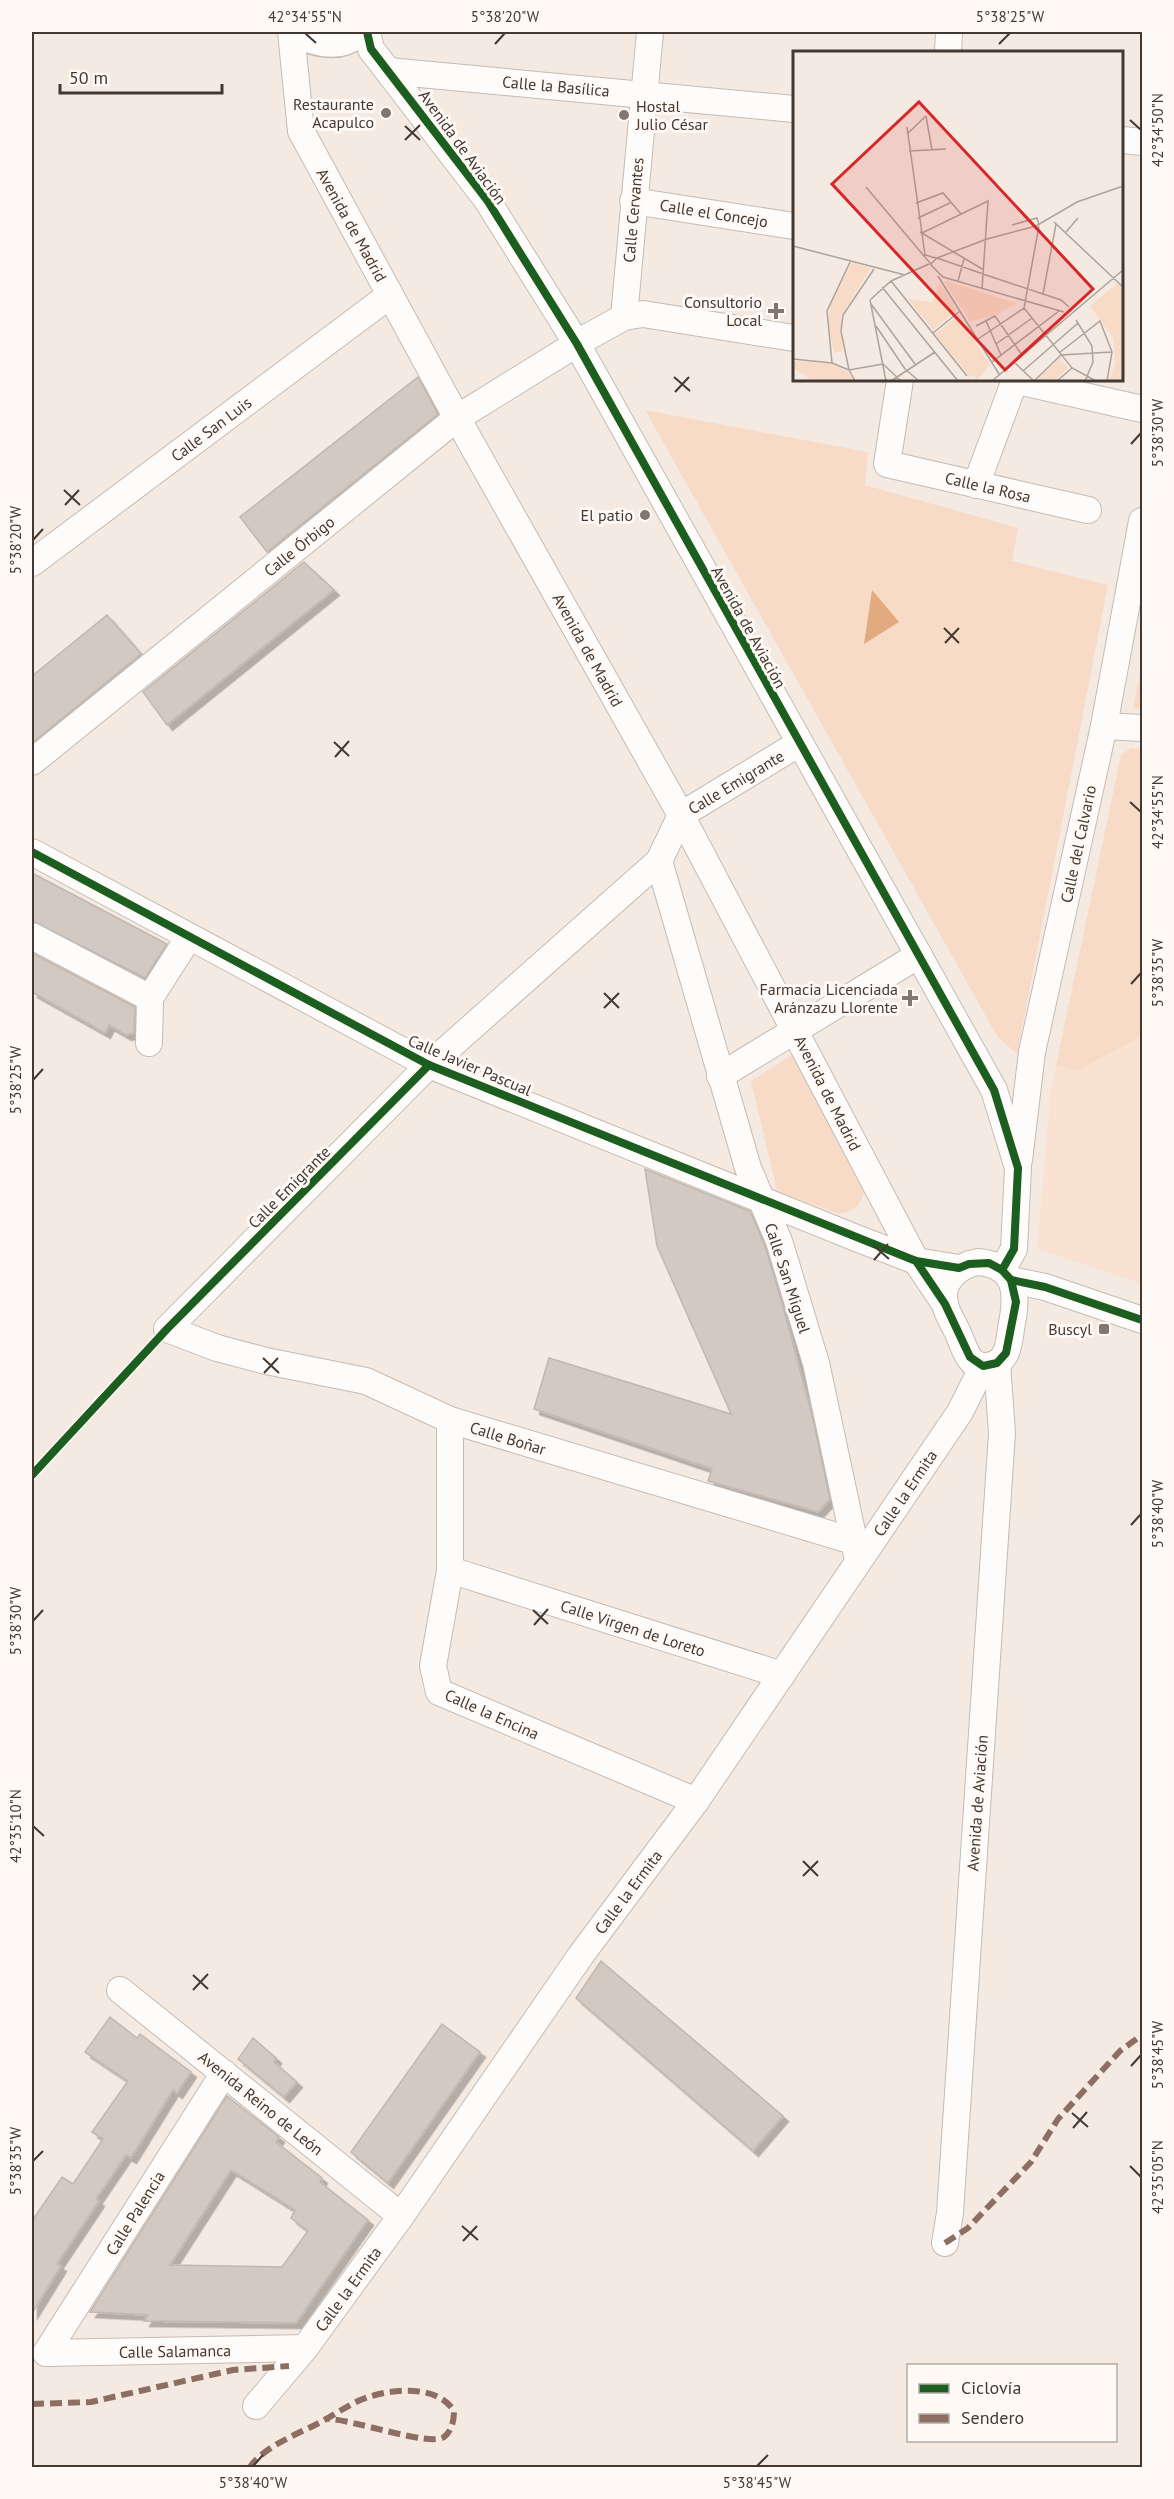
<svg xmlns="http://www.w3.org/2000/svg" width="1174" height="2499" font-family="'PT Sans',sans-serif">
<defs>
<filter id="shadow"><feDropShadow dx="5.5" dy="5.5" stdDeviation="0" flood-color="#0004"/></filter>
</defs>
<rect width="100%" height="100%" fill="#f5eae2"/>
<polygon fill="#f9e2d2" points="1142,1036 1142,1284 1037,1249 1051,1088 1056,1065 1077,1071"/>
<g fill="#f7dbc6">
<polygon points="645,410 868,452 865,485 1018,528 1012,561 1108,585 1017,1054 997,1036"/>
<polygon points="1142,663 1142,709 1133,708"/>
<polygon points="1131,748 1142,749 1142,1036 1077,1071 1056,1065 1121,755"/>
<path d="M796 1052 865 1181C865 1200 858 1211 839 1214L777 1191 751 1081Z"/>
</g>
<polygon fill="#e1aa7f" points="872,590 899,622 864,644"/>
<g fill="#d2c9c2" stroke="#c1b7b0" stroke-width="1.5" fill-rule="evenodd" filter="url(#shadow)">
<polygon points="418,377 438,414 267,552 240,517"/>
<polygon points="304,562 334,590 167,725 143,692"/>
<polygon points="107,615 141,654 32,743 32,676"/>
<polygon points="32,873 167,944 145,978 32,921"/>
<polygon points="32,953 135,1007 134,1033 126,1035 109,1025 105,1033 32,992"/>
<polygon points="645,1169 750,1211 765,1246 783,1306 813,1419 830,1499 818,1512 708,1481 712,1469 534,1409 549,1358 731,1414 657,1246"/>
<polygon points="601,1961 783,2116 753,2151 576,1998"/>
<polygon points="110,2017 137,2038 140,2034 191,2072 177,2093 173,2090 131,2158 126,2155 96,2199 99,2201 57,2264 61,2266 32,2313 32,2221 62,2177 73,2184 103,2139 92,2132 128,2081 85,2052"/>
<polygon points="442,2024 480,2052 388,2183 351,2152"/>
<polygon points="253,2038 276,2058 274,2062 297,2082 284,2097 238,2059"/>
<path d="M227 2096 279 2137 276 2142 322 2178 320 2182 368 2220 296 2323 144 2321 148 2315 90 2312ZM231 2170 295 2210 291 2218 308 2231 282 2267 170 2265Z"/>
</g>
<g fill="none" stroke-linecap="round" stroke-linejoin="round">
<g stroke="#c4bbb3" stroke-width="28">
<g id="minor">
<polyline points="291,32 301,131 457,418 681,815 916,1261 945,1304"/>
<polyline points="367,32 371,49 487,200 577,344 994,1090 1018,1168 1014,1249 1002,1270"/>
<polyline points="948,52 949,32"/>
<polyline points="388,71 794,109"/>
<polyline points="1122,140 1142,142"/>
<polyline points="633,201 794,226"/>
<polyline points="624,317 650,32"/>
<polyline points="900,380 887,464 1088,510"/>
<polyline points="1013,380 1142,409"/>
<polyline points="976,485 1015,380"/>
<polyline points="32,563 390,295"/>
<polyline points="1104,726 1142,728"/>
<polyline points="798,744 681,815 659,861 429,1065 167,1329 217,1348 266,1361 366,1381 450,1420 853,1541"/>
<polyline points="32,762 457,418 586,338 624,317 643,314 794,338"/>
<polyline points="32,852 429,1065 856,1238 916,1261 959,1268"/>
<polyline points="659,861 748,1168 779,1241 816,1363 857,1555"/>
<polyline points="32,936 150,998"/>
<polyline points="149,1043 150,998 189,937"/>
<polyline points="720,1076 919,955"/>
<polyline points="1019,1160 1032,1052 1104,726 1142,521"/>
<path d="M978 1262C1016 1265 1018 1292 1012 1323 1009 1338 1010 1361 991 1365 985 1367 978 1366 973 1362 966 1356 962 1342 958 1333 954 1324 947 1314 945 1304 939 1282 959 1265 978 1262Z"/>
<polyline points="1011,1280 1045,1287 1142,1320"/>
<polyline points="450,1420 450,1570 433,1666 439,1692 696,1801"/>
<polyline points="450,1570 782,1675"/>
<polyline points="120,1990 401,2216"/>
<polyline points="945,2243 950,2213 1002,1433 997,1363"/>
<polyline points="46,2353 224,2073"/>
<polyline points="46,2353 305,2348"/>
<polyline points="256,2406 305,2348 401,2216 581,1955 696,1801 960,1412 983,1366"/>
</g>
</g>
<g stroke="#c4bbb3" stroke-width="36">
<path id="highway" d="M299 32C317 40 339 46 355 32"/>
</g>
<use href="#minor" stroke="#fefcfb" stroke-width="26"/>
<use href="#highway" stroke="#fefcfb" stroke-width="33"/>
<g stroke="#8d6e63" stroke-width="6" stroke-dasharray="12 6" stroke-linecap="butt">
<polyline points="945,2243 968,2228 1031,2162 1058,2119 1120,2051 1142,2035"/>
<polyline points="32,2404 91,2402 233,2370 289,2366"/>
<path d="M249 2468C264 2447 293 2436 315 2425 329 2418 342 2409 356 2402 383 2389 436 2382 454 2411 454 2420 452 2431 444 2437 429 2447 352 2419 328 2419"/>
</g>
<g stroke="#fef9f5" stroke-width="11">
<g id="cycleway">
<polyline points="367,32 371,49 487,200 577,344 994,1090 1018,1168 1014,1249 1002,1270"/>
<polyline points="32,852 429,1065 916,1261 959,1268 969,1264 989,1263 1002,1270 1011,1280 1016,1302 1006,1353 997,1363 983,1366 970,1357 945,1304 916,1261"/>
<polyline points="1011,1280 1045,1287 1142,1320"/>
<polyline points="32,1475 167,1329 429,1065"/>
</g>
</g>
<use href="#cycleway" stroke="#1b5e20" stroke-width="8"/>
</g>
<path fill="none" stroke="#433932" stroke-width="2" d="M305 33 316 43M495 44 505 33M999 44 1010 33M1130 120 1141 130M405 126 420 140M405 140 420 125M674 377 690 391M675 392 689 377M1131 444 1141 433M64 490 80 505M65 505 79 490M33 540 43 529M944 628 959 643M945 643 959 628M334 742 349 756M335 757 349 741M1130 802 1141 812M1131 984 1141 973M604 993 619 1008M604 1008 619 993M33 1080 43 1069M873 1245 889 1259M874 1260 888 1244M263 1358 279 1373M264 1373 278 1358M1131 1525 1141 1514M533 1610 548 1624M33 1621 43 1610M534 1625 548 1609M33 1826 44 1836M803 1861 818 1876M803 1876 818 1861M193 1975 208 1989M193 1990 208 1974M1131 2066 1141 2055M1072 2113 1088 2127M1073 2128 1087 2112M33 2161 43 2151M1130 2166 1141 2177M462 2226 478 2240M463 2241 477 2226M253 2466 263 2455M757 2466 768 2455"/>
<g fill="#817770" stroke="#fef9f5" stroke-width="2">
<circle cx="386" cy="113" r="6"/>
<circle cx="624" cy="115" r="6"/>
<path d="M773 302h6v6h6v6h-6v6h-6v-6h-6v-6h6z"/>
<circle cx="645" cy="515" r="6"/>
<path d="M907 989h6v6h6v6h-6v6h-6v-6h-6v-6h6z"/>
<rect x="1098" y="1323" width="12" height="12" rx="3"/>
</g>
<g text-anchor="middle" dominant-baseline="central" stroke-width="6" stroke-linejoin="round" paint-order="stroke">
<g font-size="16" fill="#433932" stroke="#fef9f5">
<text transform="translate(556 86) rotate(5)">Calle la Basílica</text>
<text transform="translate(463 147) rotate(54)">Avenida de Aviación</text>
<text transform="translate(633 210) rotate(-85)">Calle Cervantes</text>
<text transform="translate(714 213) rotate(9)">Calle el Concejo</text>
<text transform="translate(352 225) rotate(61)">Avenida de Madrid</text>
<text transform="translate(211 429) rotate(-37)">Calle San Luis</text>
<text transform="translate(988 487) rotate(13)">Calle la Rosa</text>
<text transform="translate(299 546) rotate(-39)">Calle Órbigo</text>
<text transform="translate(749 627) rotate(61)">Avenida de Aviación</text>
<text transform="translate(588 650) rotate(61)">Avenida de Madrid</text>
<text transform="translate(736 782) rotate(-31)">Calle Emigrante</text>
<text transform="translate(1078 844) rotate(-78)">Calle del Calvario</text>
<text transform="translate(470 1065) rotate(23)">Calle Javier Pascual</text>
<text transform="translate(828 1093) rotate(63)">Avenida de Madrid</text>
<text transform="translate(289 1187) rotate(-45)">Calle Emigrante</text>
<text transform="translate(788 1278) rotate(72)">Calle San Miguel</text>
<text transform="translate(508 1438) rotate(17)">Calle Boñar</text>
<text transform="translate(905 1493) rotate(-56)">Calle la Ermita</text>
<text transform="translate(633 1628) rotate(18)">Calle Virgen de Loreto</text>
<text transform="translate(492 1714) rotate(24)">Calle la Encina</text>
<text transform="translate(977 1803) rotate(-86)">Avenida de Aviación</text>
<text transform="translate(628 1892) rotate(-53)">Calle la Ermita</text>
<text transform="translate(261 2103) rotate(39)">Avenida Reino de León</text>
<text transform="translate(135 2213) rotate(-58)">Calle Palencia</text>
<text transform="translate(348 2289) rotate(-54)">Calle la Ermita</text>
<text transform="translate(175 2351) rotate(-1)">Calle Salamanca</text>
</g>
<g font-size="16" fill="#433932" stroke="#fef9f5" text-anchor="end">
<text x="374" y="104">Restaurante<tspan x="374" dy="18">Acapulco</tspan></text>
<text x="636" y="106" text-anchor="start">Hostal<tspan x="636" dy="18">Julio César</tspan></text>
<text x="762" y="302">Consultorio<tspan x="762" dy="18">Local</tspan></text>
<text x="633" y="515">El patio</text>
<text x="898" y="989">Farmacia Licenciada<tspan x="898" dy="18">Aránzazu Llorente</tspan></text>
<text x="1092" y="1329">Buscyl</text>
</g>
</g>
<g transform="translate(793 51)">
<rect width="330" height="330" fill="#f5eae2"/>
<path d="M59 211 78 217 48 265 50 300 41 302 35 273 37 254ZM151 230H154L223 252 204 264 177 271ZM147 232 164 259 140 279 115 248 139 251ZM325 232 330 239V330H316L322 312 320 287 297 255ZM166 264 197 314 184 329 180 324 177 326 142 283ZM267 307 275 317 261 330 244 329ZM0 310 36 312 55 320 60 330H20L0 317Z" fill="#f7dbc6"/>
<path fill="none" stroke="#aea39c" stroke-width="1.5" d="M133 65 139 99M114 76 132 204M114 83 133 65M116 100 153 98M73 136 131 205M123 152 150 142 168 163M125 167 157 152M261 171 330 236M219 174 244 167 246 174M127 181 191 219M273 181 285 167M129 182 195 150 189 238M0 195 112 224M137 213 150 226 271 261M145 225 206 323M98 230 174 325M165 230 171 208M89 236 165 330M250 243 263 173M77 249 93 330M77 249 98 230 136 213M78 253 122 313M276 256 268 249 193 224 144 207 139 206 133 204 131 205 138 213 144 207 194 188 243 175 284 151 330 135M231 257 279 317 303 330M283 269 299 295 300 311 292 330M193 270 208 304M83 275 112 318 126 330M183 275 202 265 229 304M140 282 167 260M185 288 231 257 246 175M203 293 239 267M266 302 307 270 319 301 314 330M0 308 39 312 56 319 90 313M199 311 266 260M39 312 34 260 58 209M89 312 108 330M222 312 241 330M230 320 285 272M62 330 56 319 48 280 50 264 81 218M98 330 142 301M199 330 330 219M241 330 268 304 319 301M264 330 279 317"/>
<path fill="#d62828" fill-opacity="0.15" stroke="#d62828" stroke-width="3" d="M126 51 300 238 212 319 39 133Z"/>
<rect width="330" height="330" fill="none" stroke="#433932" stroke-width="3"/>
</g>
<rect width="1174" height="2499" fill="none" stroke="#fef9f5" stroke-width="66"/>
<rect x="907" y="2364" width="210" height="78" fill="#fef9f5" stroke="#b3aca7" stroke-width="1.5"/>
<rect x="919" y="2384" width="30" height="9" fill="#1b5e20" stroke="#b3aca7" stroke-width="1.5"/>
<text x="961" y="2394" font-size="18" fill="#433932">Ciclovía</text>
<rect x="919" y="2414" width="30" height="9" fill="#8d6e63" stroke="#b3aca7" stroke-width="1.5"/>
<text x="961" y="2424" font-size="18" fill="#433932">Sendero</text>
<path d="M60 84v9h162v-9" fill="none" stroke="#433932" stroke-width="3"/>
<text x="69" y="84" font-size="18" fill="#433932" stroke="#fef9f5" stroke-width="4.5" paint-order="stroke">50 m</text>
<rect x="33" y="33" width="1108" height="2433" fill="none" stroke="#433932" stroke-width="2"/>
<g font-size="15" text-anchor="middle" fill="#433932">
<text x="305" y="22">42°34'55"N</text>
<text x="505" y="22">5°38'20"W</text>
<text x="1010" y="22">5°38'25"W</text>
<text transform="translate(1158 130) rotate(-90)" y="5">42°34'50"N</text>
<text transform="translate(1158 433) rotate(-90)" y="5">5°38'30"W</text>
<text transform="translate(16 540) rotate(-90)" y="5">5°38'20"W</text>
<text transform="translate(1158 812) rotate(-90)" y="5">42°34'55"N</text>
<text transform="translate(1158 973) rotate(-90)" y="5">5°38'35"W</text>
<text transform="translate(16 1080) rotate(-90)" y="5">5°38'25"W</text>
<text transform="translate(1158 1514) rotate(-90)" y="5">5°38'40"W</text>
<text transform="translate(16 1621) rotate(-90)" y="5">5°38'30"W</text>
<text transform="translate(16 1826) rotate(-90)" y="5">42°35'10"N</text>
<text transform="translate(1158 2055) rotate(-90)" y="5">5°38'45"W</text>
<text transform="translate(16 2161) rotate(-90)" y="5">5°38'35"W</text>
<text transform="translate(1158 2177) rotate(-90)" y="5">42°35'05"N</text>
<text x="253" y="2488">5°38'40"W</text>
<text x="757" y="2488">5°38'45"W</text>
</g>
</svg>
